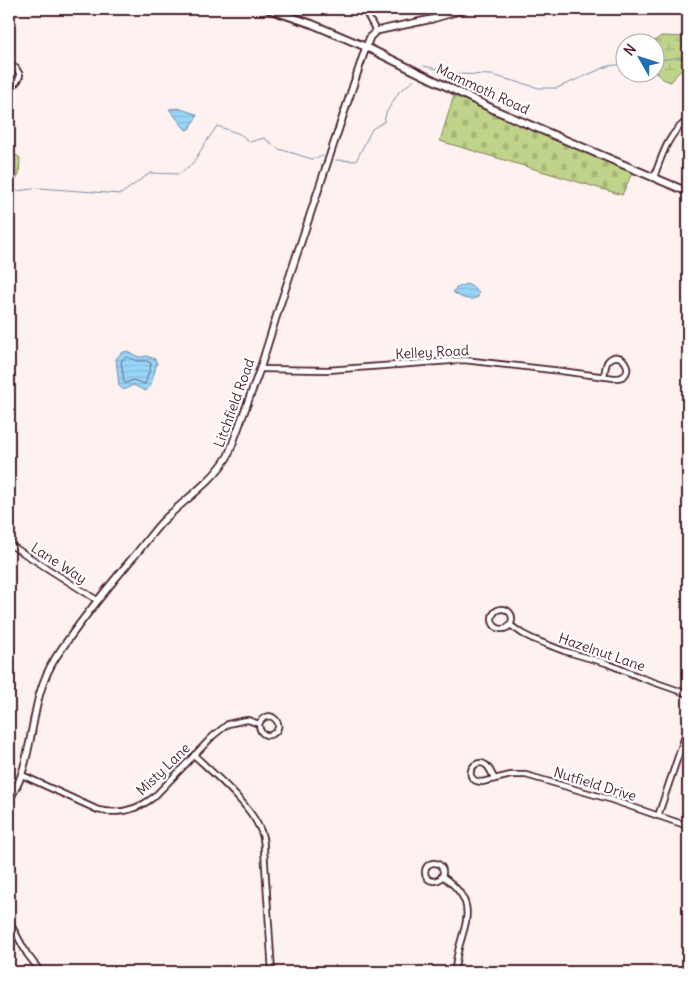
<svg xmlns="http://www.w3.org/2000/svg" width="697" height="981" font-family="Delius,sans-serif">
<defs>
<pattern id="wetland-marsh" width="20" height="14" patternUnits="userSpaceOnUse" patternTransform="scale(1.25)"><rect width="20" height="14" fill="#bfd48a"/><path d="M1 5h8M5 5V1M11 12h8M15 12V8" fill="none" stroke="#a6b677"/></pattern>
<pattern id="cemetery-stones" width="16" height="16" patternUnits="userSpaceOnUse" patternTransform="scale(1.25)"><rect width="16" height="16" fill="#bfd48a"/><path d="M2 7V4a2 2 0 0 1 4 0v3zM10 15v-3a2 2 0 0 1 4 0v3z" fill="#a6b677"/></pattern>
<pattern id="water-rules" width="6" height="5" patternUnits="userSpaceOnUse" patternTransform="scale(1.25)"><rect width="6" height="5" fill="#98d6f9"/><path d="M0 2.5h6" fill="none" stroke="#84b7d6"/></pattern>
</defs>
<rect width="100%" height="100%" fill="#fef2f0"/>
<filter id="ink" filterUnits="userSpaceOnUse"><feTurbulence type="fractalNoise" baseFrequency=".02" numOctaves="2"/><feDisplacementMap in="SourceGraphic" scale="10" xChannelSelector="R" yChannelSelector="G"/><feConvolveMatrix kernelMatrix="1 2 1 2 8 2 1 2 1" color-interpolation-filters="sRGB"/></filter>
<g filter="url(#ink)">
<g fill="url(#wetland-marsh)" stroke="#847a5a">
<path d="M661 36 688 37V65L678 73 671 82C649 76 654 61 654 42H653Z"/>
<polygon points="9,153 13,153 20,158 19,175 9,192"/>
</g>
<polygon fill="url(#cemetery-stones)" stroke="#847a5a" points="454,95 633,171 622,195 440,141"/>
<g fill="url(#water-rules)" stroke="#798da7">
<polygon points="178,108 196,114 197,116 189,129 186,130 169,109"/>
<path d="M466 284 471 286 479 293 478 297C469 302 461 298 453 292L456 288Z"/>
<polygon points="127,351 139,357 147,356 155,359 157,363 151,385 146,391 133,385 124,390 119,386 116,359 121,353"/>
</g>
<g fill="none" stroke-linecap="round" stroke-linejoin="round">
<polygon stroke="#69687d" stroke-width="1" points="127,357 137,361 146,361 151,363 151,365 145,384 133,380 126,383 124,382 121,361 124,358"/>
<g stroke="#798da7" stroke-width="1">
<polyline points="654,61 688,56"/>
<polyline points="424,66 458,74 492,75 539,88 557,88 608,66 624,64"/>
<polyline points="336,160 356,161 372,129 384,122 386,113 399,92 414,80"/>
<polyline points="9,189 17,191 39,188 121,194 150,173 179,174 193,163 206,142 217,126 240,134 250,142 264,138 279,149 312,159 323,156"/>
</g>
<g stroke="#4a1f2b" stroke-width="8">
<g id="minor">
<polyline points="364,9 376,31"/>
<path d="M9 66 16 68 20 75C19 81 15 85 9 85"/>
<path d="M654 177C662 156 668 133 688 120"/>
<path d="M260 369 328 370 464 360 561 371 614 378C640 379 622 345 608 361 605 365 605 372 604 377"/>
<polyline points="9,544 97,600"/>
<circle cx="502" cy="619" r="10"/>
<polyline points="510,625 523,634 533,639 564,651 606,663 642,678 688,694"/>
<path d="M194 755C214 774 248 803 259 827 263 834 264 841 264 849L272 972"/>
<path d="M22 775 98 810C119 815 137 810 154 797L213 736 228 724 241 721 248 720 259 724C260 745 286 732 276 720 270 713 262 717 259 724"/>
<path d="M495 779C492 775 490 768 486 765 473 756 461 781 482 782L511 775H526L609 799 688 826"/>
<polyline points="658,816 688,727"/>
<circle cx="434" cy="872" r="9"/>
<path d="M442 876C488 908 456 931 455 972"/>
<polyline points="9,921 27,954 41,972"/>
</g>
</g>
<g stroke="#4a1f2b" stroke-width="9">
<path id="tertiary" d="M9 800C14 792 19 783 22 773 35 734 32 694 56 657 78 624 104 592 130 561 141 549 150 535 161 523 183 500 211 484 228 456L260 369 279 308 366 47 370 37 376 31 432 19 465 9"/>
</g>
<g stroke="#4a1f2b" stroke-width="10">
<polyline id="secondary" points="268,9 312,24 366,47 497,111 688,192"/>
</g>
<use href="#minor" stroke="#fff" stroke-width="4.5"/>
<use href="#tertiary" stroke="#fff" stroke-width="5.5"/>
<use href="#secondary" stroke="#fff" stroke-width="6"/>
</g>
</g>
<g text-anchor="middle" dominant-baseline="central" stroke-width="4.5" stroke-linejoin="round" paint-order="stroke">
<g font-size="14" fill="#4a1f2b" stroke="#fff">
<text transform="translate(483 89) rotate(25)">Mammoth Road</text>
<text transform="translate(432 352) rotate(-3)">Kelley Road</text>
<text transform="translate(234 403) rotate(-70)">Litchfield Road</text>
<text transform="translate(59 563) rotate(33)">Lane Way</text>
<text transform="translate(602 652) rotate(19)">Hazelnut Lane</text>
<text transform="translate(163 769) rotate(-44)">Misty Lane</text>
<text transform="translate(595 784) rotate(17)">Nutfield Drive</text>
</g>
</g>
<rect width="697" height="981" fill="none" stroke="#fff" stroke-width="30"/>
<rect x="15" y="15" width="667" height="951" fill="none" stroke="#4a1f2b" stroke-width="2" filter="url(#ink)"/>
<g transform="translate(640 58) rotate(309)"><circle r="24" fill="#ffffff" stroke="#b7a5aa"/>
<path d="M0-4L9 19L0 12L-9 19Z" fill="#1f6fb2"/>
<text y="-8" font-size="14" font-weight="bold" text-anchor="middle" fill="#4a1f2b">N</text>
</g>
</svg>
